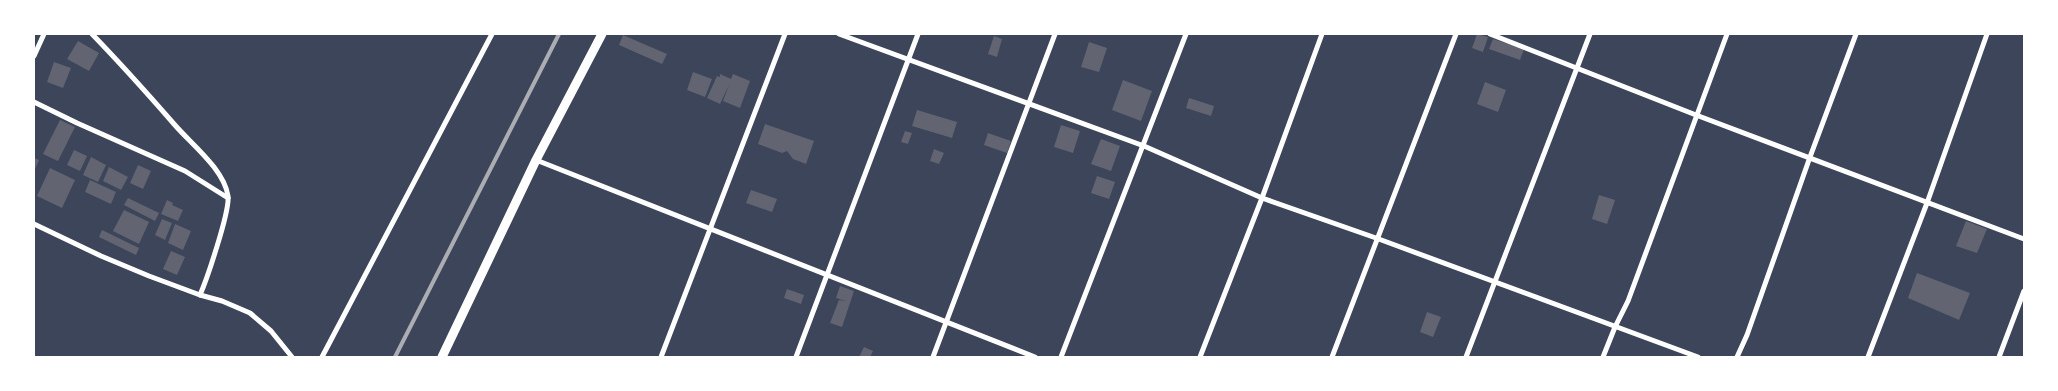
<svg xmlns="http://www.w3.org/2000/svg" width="2058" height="391" font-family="'Open Sans',sans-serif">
<rect width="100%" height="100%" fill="#2d3142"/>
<rect fill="#3c4559" x="34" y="34" width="1990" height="323"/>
<g fill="#626471">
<polygon points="1477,34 1488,37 1483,52 1472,48"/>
<polygon points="623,35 667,54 662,64 619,45"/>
<polygon points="994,36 1002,39 997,57 988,54"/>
<polygon points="1493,39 1524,49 1520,60 1489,49"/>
<polygon points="78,41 99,53 89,71 67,59"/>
<polygon points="1089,42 1107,48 1099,72 1081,67"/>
<polygon points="54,62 71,68 63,88 47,82"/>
<polygon points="693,72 712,79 705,97 687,90"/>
<polygon points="720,74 731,79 733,74 750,81 740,108 723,101 729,85 720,104 707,98 717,76 720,77"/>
<polygon points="1123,80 1152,91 1141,121 1112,110"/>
<polygon points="1485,82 1506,90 1498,112 1477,104"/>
<polygon points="1189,98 1214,106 1211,116 1186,108"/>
<polygon points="917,110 957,122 952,138 912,126"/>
<polygon points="60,120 75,127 58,161 43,154"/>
<polygon points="765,124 814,141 806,164 793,159 787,151 782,153 758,144"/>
<polygon points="1061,125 1080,131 1073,153 1054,147"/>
<polygon points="905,131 912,133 908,144 901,142"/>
<polygon points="988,133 1011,141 1007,153 984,145"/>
<polygon points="1101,139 1120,146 1111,171 1091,164"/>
<polygon points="934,149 944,153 939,164 930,161"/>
<polygon points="74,150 87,156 80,171 67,165"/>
<polygon points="91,157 106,165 98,182 83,175"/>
<polygon points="34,158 39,160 34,171"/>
<polygon points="138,165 151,171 143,189 130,183"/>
<polygon points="109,167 128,177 121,190 103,181"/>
<polygon points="50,168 75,180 62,208 37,196"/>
<polygon points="1097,176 1115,182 1109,199 1091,193"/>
<polygon points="90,180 116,192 111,204 85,192"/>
<polygon points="751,190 777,199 772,212 746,203"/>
<polygon points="1599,195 1615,200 1607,224 1592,219"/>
<polygon points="128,198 159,213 155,221 124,205"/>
<polygon points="167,200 173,203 172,205 183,210 178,221 161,214"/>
<polygon points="124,210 149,222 139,244 113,231"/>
<polygon points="162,219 172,223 165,240 155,235"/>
<polygon points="1966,221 1987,229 1977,253 1956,246"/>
<polygon points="175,224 191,231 183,250 168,243"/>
<polygon points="102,230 139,248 136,255 99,237"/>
<polygon points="171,251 185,257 177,275 163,269"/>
<polygon points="1917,273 1970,293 1959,320 1908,298"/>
<polygon points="840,286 854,291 842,327 830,323 839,300 846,301 836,298"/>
<polygon points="787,289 804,295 801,304 784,298"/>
<polygon points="1427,312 1441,317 1433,337 1420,332"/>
<polygon points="864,347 873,351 870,357 859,357"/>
</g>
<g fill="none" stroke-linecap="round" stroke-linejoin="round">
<g stroke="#fff" stroke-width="5">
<path d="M92 34C120 63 147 93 174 124 191 144 224 169 228 196 230 211 207 279 200 295"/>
<polyline points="839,34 1144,146 1262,198 1376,238 1698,357"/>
<polyline points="1490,34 1696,115 2024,239"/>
<polyline points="34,56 44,34"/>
<polyline points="34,102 77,123 185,171 228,198"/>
<polyline points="536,160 1035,357"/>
<polyline points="34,224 101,256 149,276 200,295 222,301 250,313 271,331 292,357"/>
<polyline points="322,357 492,34"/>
<polyline points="661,357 785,34"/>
<polyline points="796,357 918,34"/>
<polyline points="933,357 1055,34"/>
<polyline points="1061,357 1186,34"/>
<polyline points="1200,357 1262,198 1322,34"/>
<polyline points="1332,357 1456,34"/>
<polyline points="1466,357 1590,34"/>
<polyline points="1603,357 1615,327 1628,301 1727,34"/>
<polyline points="1737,357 1747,335 1810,157 1856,34"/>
<polyline points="1868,357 1927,203 1987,34"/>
<polyline points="1999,357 2024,291"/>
</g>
<polyline stroke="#fff" stroke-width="9" points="442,357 536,160 602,34"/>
<polyline stroke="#abadb3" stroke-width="4" points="395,357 559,34"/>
</g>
<rect width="2058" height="391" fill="none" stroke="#ffffff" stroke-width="70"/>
</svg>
